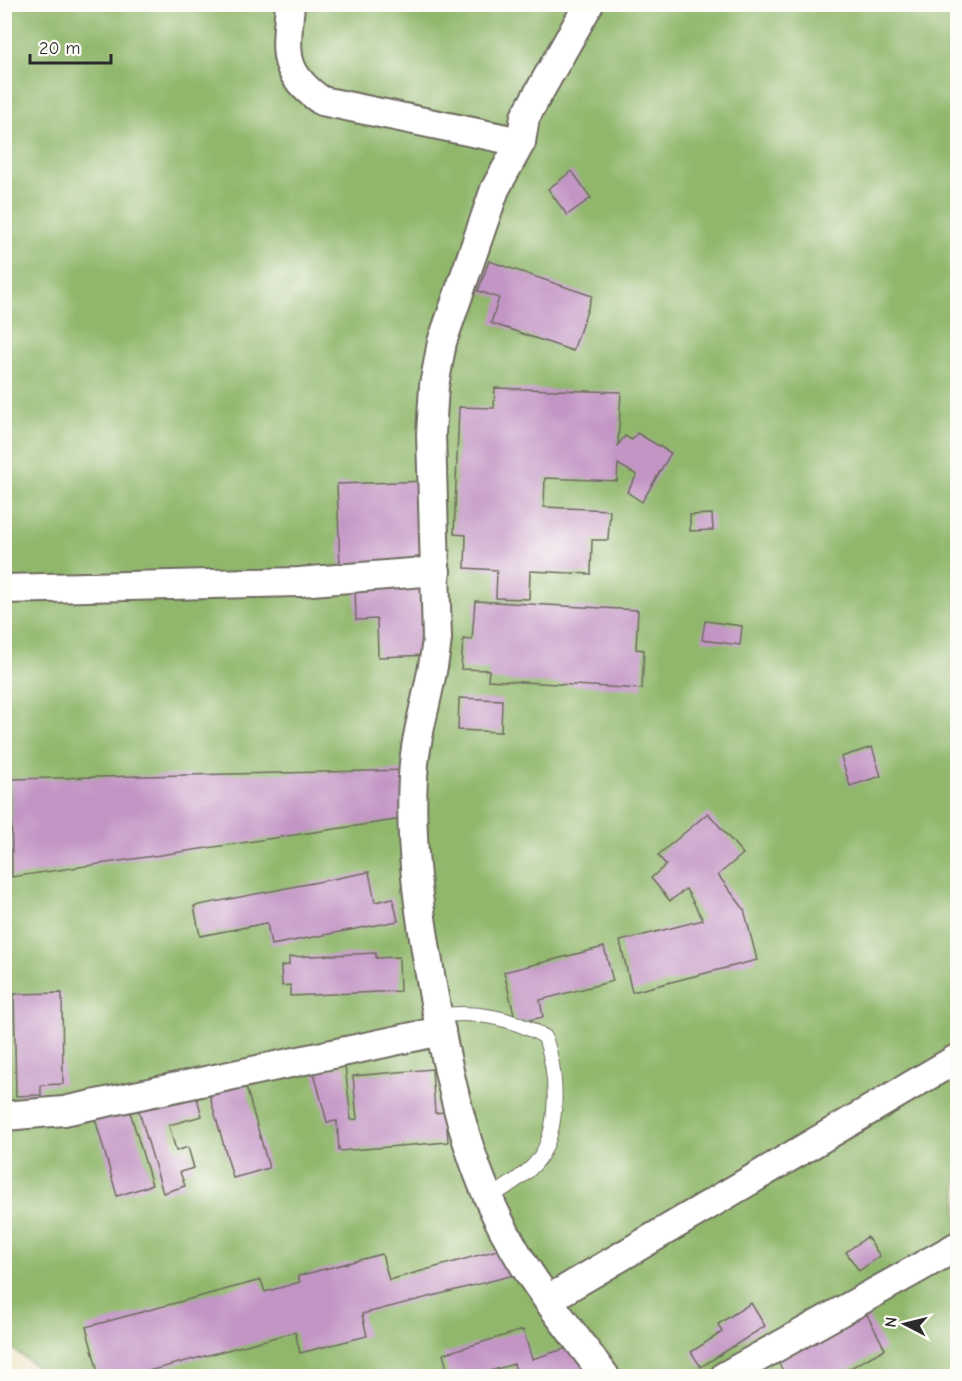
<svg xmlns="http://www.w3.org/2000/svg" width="962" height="1381" font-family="'Comic Neue',sans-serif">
<rect width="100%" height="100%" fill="#fdfcf7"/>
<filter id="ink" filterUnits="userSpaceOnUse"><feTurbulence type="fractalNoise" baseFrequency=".0167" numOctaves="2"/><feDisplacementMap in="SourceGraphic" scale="12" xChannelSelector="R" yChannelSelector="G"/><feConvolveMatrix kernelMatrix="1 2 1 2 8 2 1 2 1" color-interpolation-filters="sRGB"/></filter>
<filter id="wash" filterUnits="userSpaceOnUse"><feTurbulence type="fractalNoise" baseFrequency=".008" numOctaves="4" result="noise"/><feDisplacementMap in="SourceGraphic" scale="24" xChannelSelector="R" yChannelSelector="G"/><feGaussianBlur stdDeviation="1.35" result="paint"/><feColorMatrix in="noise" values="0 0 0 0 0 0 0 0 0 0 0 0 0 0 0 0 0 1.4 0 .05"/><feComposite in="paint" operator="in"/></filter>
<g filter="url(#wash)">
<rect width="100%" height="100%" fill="#ebe1c0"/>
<polygon fill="#90b76c" stroke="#5e714c" stroke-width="1.5" points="4,5 957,5 957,1376 49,1376 5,1343"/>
<g id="blocks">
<g fill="#c395c5">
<polygon points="572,171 591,198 567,215 548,189"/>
<polygon points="489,261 592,296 573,351 491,323 499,298 478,291"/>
<polygon points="495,388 621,392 618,445 625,436 632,440 637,433 671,453 642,502 627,492 637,475 618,464 617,481 545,478 544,507 610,510 608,540 592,540 591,574 530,571 529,599 496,598 497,570 465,568 466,535 454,534 459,407 494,408"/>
<polygon points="429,481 431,564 340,567 337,484"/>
<polygon points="712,514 713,530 690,531 690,515"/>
<polygon points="430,582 432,655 378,657 377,619 356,620 355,585"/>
<polygon points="475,601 638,610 636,649 644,650 642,689 488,680 489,670 461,669 463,639 472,640"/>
<polygon points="705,621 742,626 740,645 702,640"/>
<polygon points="459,698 502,700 501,732 458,730"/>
<polygon points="872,747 881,776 850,786 841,757"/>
<polygon points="409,770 409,818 12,877 11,779"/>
<polygon points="708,813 743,854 718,875 744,909 757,960 632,992 620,941 703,920 686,889 670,901 651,878 666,865 658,855"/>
<polygon points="369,872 375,902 393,898 398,921 271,945 267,923 200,936 194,906"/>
<polygon points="604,947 613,981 540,1000 543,1017 516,1023 504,972"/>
<polygon points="376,953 376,958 399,957 400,991 290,996 290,985 282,986 281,966 289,965 289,957"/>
<polygon points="62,993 63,1084 41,1085 41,1095 16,1096 14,994"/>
<polygon points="345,1065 351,1120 357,1119 353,1076 432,1069 435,1113 446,1112 448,1142 339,1151 337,1121 327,1122 314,1073"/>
<polygon points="243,1076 269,1168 233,1178 207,1086"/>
<polygon points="195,1091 202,1116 169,1125 176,1151 188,1147 194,1168 180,1172 185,1186 163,1193 138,1108"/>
<polygon points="128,1105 152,1185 117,1196 94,1115"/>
<polygon points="867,1237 880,1256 859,1271 846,1252"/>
<polygon points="508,1247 526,1272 362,1314 367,1336 300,1353 295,1332 130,1376 99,1376 86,1327 261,1280 265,1292 300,1282 298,1276 382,1254 389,1280"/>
<polygon points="751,1303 765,1326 701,1367 691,1352 722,1332 718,1324"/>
<polygon points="865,1311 885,1349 836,1376 786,1376 777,1360"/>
<polygon points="523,1330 532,1359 567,1348 600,1376 518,1376 514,1364 473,1376 449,1376 443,1354"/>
</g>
</g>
</g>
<g filter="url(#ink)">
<use href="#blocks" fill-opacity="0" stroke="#6e6b5f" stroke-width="1.5"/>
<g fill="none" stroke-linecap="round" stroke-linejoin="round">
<g stroke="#6e6b5f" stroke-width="16">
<path id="service" d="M438 1016C475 1010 513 1018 545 1037 558 1075 562 1140 530 1169 518 1180 502 1189 489 1199"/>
</g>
<g stroke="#6e6b5f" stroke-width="32">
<g id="minor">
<path d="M290 4C286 52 280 72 322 101L521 142"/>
<path d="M589 4 525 117 521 142 495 189 442 342 434 386 431 434 437 638C433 685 415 730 413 777 409 852 421 924 434 997 450 1082 467 1167 511 1243 537 1290 573 1333 605 1376"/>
<polyline points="4,589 299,582 436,571"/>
<polyline points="4,1116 64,1111 441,1031"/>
<polyline points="549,1299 958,1058"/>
<polyline points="725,1376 958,1246"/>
</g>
</g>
<use href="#service" stroke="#fff" stroke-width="14"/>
<use href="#minor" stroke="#fff" stroke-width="28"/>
</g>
</g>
<rect width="962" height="1381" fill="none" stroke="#fdfcf7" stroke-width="24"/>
<g transform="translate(905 1324) rotate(277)" stroke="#fdfcf7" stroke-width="4.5" paint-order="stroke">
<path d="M0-4.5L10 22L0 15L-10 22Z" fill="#2b2b2b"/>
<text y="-9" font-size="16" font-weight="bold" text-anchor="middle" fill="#2b2b2b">N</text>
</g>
<path d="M30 54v9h81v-9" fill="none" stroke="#2b2b2b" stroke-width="3"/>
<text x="39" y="54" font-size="18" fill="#2b2b2b" stroke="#fdfcf7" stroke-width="4.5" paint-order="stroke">20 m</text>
</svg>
